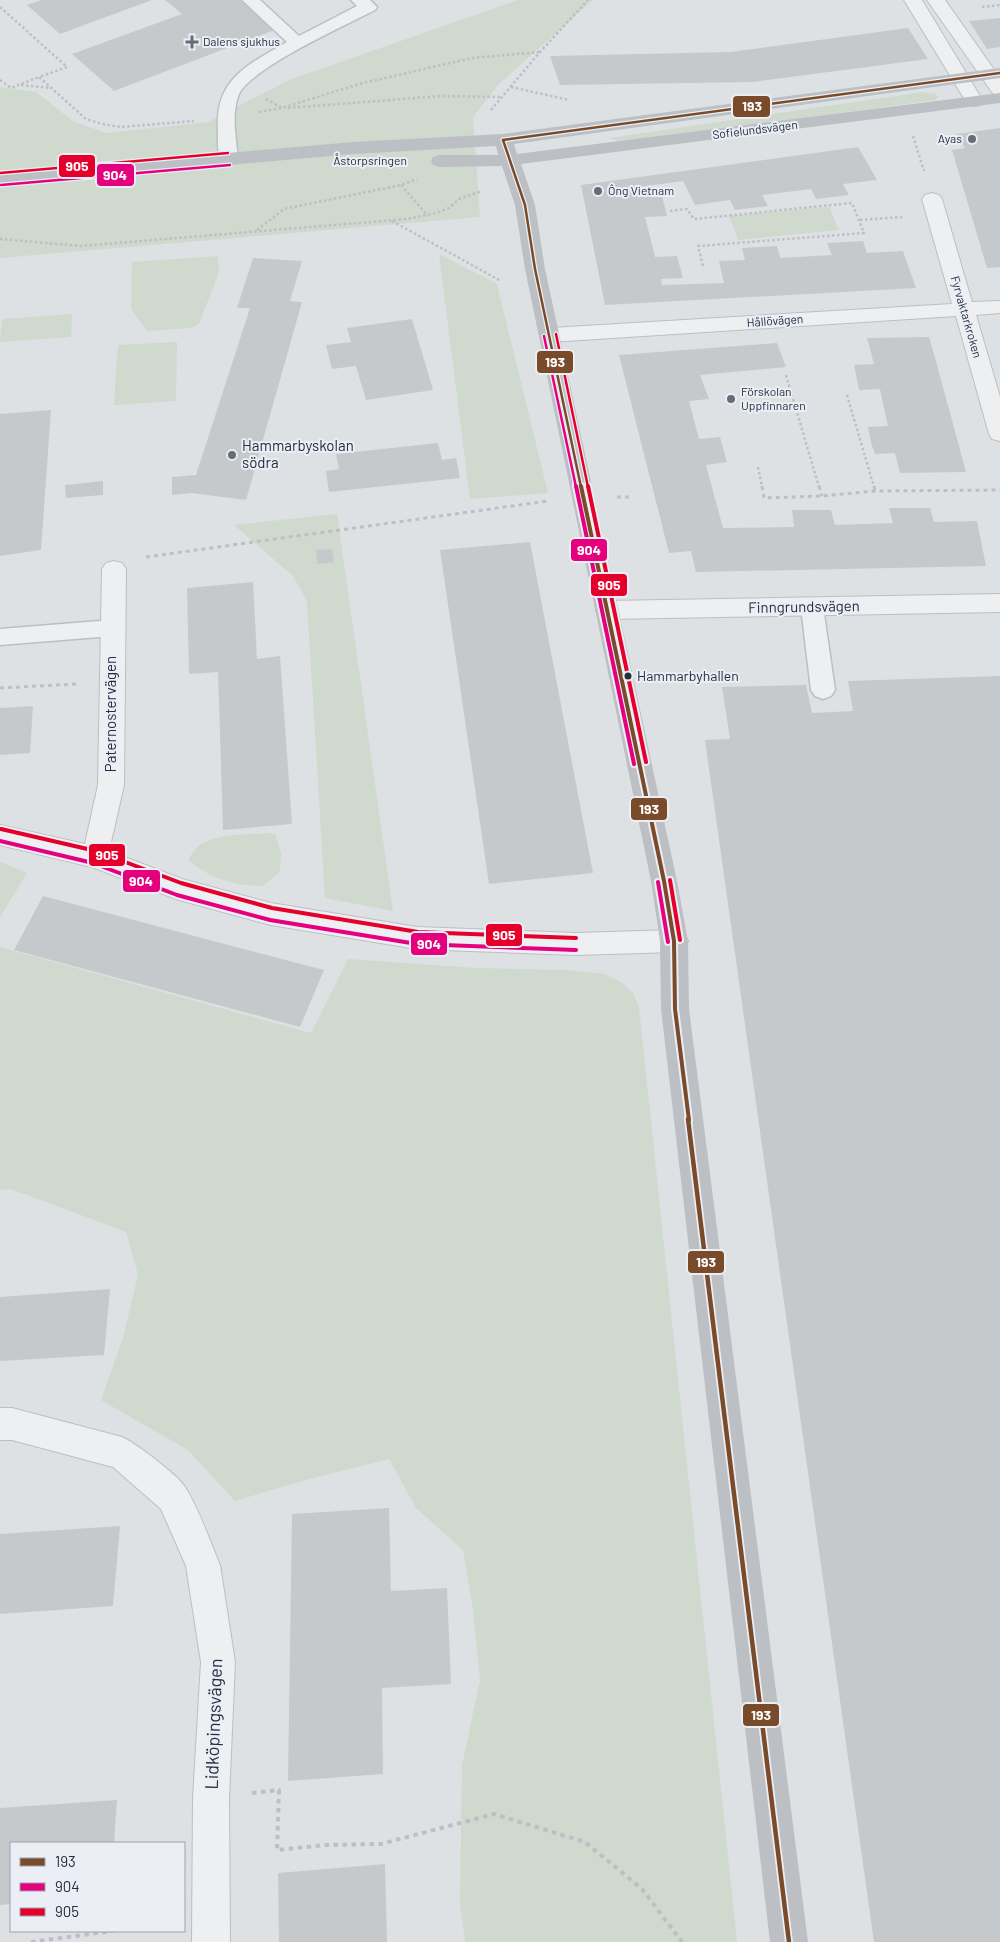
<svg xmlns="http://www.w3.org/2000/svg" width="1000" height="1942" font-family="Barlow,sans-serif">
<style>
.green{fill:#cfd9ce}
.building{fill:#c6c9cc}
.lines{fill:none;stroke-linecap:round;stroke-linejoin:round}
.lane-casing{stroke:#bcbfc2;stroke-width:3}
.street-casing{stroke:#bcbfc2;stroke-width:2}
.path-far2{stroke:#bdbfc4;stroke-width:2.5;stroke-dasharray:2.5 2.5;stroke-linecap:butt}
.path-far1{stroke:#bdbfc4;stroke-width:3;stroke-dasharray:4 4;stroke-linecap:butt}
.path{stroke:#bdbfc4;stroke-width:4;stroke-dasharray:4.5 4.5;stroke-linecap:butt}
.lane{fill:#edeff1;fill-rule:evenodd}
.street{fill:#edeff1;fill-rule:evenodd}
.secondary{fill:#bcbfc4;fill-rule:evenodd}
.bus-1-far2-casing{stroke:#ebeff5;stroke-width:5}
.bus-1-far1-casing{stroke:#ebeff5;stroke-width:8}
.bus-1-casing{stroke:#ebeff5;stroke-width:8}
.bus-2-far1-casing{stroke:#ebeff5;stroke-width:5}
.bus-2-casing{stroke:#ebeff5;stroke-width:8}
.bus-3-far1-casing{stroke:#ebeff5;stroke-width:5}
.bus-3-casing{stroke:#ebeff5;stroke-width:8}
.bus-1-far2{stroke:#7a4b2a;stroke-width:2.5}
.bus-1-far1{stroke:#7a4b2a;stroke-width:4}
.bus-1{stroke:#7a4b2a;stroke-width:4.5}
.bus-2-far1{stroke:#e5007d;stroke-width:2.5}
.bus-2{stroke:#e5007d;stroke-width:4}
.bus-3-far1{stroke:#e4002b;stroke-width:2.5}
.bus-3{stroke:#e4002b;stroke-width:4}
.poi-dot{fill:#656d78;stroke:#ebeff5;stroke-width:2}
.bus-dot{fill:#242e3e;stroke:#ebeff5;stroke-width:2}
.labels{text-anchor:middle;stroke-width:4;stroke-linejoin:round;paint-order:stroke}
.far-poi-label{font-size:12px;fill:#242e3e;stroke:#ebeff5;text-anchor:start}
.far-street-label{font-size:12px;fill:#242e3e;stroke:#ebeff5}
.bus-label{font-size:14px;fill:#242e3e;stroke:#ebeff5;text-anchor:start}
.poi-label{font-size:15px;fill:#242e3e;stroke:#ebeff5;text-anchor:start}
.street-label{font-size:15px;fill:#242e3e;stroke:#ebeff5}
.near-street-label{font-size:18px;fill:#242e3e;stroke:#ebeff5}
.line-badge{stroke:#ebeff5;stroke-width:2}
.badge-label{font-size:14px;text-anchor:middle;font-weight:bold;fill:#fff}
</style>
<rect width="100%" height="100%" fill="#dee1e4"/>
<g class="green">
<polygon points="518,0 593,0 498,85 473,117 480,217 0,258 0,87 36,92 74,122 107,133 208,122 289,80"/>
<polygon points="923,92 936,94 938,97 935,100 669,136 618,141 609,138"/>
<polygon points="829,207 839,230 738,240 729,216"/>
<polygon points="439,254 497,284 548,493 470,499"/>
<polygon points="218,256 219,272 199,324 191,328 147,331 131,309 132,262"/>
<polygon points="72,314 71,337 0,342 2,319"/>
<polygon points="177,342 176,401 114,405 118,345"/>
<polygon points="337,514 393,911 325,898 307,601 293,576 234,525"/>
<path d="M270,833L275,834L281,853L280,872L263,886C237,886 209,879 189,860C197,832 246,835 270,833Z"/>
<polygon points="0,862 27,873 0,917"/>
<polygon points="0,947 311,1033 348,959 474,968 566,970 604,974 621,982 633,993 639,1007 737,1942 465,1942 460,1902 462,1765 480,1680 473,1610 463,1550 416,1508 389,1459 302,1481 235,1501 188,1450 101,1400 123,1338 138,1275 126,1232 11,1189 0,1190"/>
</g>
<g class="building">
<polygon points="41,0 152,0 60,34 27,5"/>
<polygon points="165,0 241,0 277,29 114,91 72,54 182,14"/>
<polygon points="1000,18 1000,47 987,49 969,21"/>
<polygon points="908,28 928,59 753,82 560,85 550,56 731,52"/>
<polygon points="1000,128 1000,267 987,268 952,150 965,148 956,134"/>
<polygon points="858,147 877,180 843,184 849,195 816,199 811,189 762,195 768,206 735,210 730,200 695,205 683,181 639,187 641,197 662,196 667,216 645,217 655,257 677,256 683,278 661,279 662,285 724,283 719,261 745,260 742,248 777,246 780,258 832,255 827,243 863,241 867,253 903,251 916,288 605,305 581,185"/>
<polygon points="253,258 302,261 290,301 302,302 246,500 191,493 172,495 172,477 196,475 250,308 237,308"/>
<polygon points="412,319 433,390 366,400 356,366 332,369 326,345 351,342 347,328"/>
<polygon points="929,337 937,365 966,472 900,473 895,453 875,454 871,443 868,427 888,426 880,389 859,390 854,365 874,364 867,338"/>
<polygon points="777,343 786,367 700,375 709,399 689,401 699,439 720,437 727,462 706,465 723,528 794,527 792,510 831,510 835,525 893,523 889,508 930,508 934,522 977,521 986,566 696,572 691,551 669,553 619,355"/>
<polygon points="51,410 41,550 0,556 0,414"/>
<polygon points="438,443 442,460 456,458 460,478 329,492 326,471 339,469 336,454"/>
<polygon points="103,481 103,495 66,498 65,485"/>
<polygon points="530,542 593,873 489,884 440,550"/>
<polygon points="332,549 334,562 317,564 316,550"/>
<polygon points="253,582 257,659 280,656 292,824 223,830 218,672 189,674 187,588"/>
<polygon points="1000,676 1000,1942 874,1942 705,740 730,739 722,687 806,685 812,713 853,711 848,681"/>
<polygon points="33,706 30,753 0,755 0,708"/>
<polygon points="43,896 183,933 324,970 300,1027 14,950"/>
<polygon points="110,1289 104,1355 0,1361 0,1297"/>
<polygon points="389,1508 391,1591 447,1588 451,1684 382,1688 383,1774 288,1781 292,1514"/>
<polygon points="120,1526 113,1606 0,1614 0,1534"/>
<polygon points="117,1800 114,1843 11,1843 11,1904 0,1905 0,1808"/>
<polygon points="385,1864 387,1942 279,1942 278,1873"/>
</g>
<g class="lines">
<defs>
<g id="lane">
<path d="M242,0H260L299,36L357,6L351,0H370L377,7L375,10C346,25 251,68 239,94C231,114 236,138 238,159L235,163L229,164L223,163C217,155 218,142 218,133C214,79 246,66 287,42Z"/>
<polygon points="812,599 820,601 823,607 835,690 831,696 823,699 815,696 811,690 801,607 804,601"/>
<polygon points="112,620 120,622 123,628 120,634 112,636 0,645 0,629"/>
</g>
<g id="street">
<polygon points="904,0 922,0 983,101 980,105 974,106 968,105"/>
<polygon points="927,0 945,0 1000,78 1000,96 994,95"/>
<polygon points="932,193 939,195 942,199 972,302 1000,301 1000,313 976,315 1000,397 1000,441 992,439 989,434 956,316 550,342 543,340 540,335 543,330 550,328 952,304 922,199 925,195"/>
<polygon points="114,561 122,563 126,569 124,785 109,851 182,879 271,903 417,927 576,933 674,930 684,933 688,941 684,949 674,952 576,955 417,949 271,925 179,900 92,867 0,845 0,825 85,844 98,785 102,569 106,563"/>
<polygon points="1000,594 1000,612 608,619 600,616 596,610 600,604 608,601"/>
<path d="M0,1408H12L122,1437C134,1442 179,1476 185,1487C199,1509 210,1541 220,1565L235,1662L229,1798L230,1942H192L193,1798L201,1662L186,1566L161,1509L113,1467L12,1440H0Z"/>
</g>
</defs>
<use href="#lane" class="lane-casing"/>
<use href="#street" class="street-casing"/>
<g class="path-far2">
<polyline points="0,7 67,67 39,77 86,119 102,124 121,127 194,121"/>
<polyline points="982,7 1000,5"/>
<polyline points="0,80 11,88 39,77"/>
<polyline points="21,85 52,88"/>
<polyline points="511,87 569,100"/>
<polyline points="266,99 282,108"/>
<polyline points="288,108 440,96 502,97"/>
<polyline points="491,110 539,53 588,0"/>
<polyline points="259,112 282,108 359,84 472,58 540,52"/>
<polyline points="913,136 924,171"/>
<polyline points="401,185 428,216"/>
<polyline points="670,211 687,209 694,219 852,203 864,233 698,246 703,266"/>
<polyline points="860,220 902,217"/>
<polyline points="392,221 501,281"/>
<polyline points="257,230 284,209 401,185 417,179"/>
<polyline points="0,239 81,246 407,219 436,213 449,208 459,199 482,191"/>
<polyline points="786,375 819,487"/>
<polyline points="847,395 874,487"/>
<polyline points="758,467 762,487"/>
</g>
<g class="path-far1">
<polyline points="762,486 764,498 822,496 875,491 1000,490"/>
<polyline points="819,486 822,496"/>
<polyline points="874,486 875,491"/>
<polyline points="617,497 631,497"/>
<polyline points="146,557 548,501"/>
<polyline points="0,688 76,684"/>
</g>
<g class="path">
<polyline points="252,1793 279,1790 277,1850 325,1845 381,1844 494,1814 585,1842 642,1889 682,1942"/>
<polyline points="31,1942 113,1931"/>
</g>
<use href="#lane" class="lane"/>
<use href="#street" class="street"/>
<polygon class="secondary" points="1000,68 1000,78 514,144 517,154 1000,93 1000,103 521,164 535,205 545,269 677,881 688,941 689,1009 808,1942 770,1942 661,1009 660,941 651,881 525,269 515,205 502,166 440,167 433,165 431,161 433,157 440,155 498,155 496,146 353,154 0,185 0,173 353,142 503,134"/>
<defs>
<g id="bus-1-far2">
<polyline points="503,140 525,205 535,269 581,487"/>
<polyline points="503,140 1000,73"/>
</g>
<polyline id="bus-1-far1" points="581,486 664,881 674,941 675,1009 689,1120"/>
<polyline id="bus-1" points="688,1119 789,1942"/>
<g id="bus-2-far1">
<polyline points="1,185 230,165"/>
<polyline points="544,336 576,487"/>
</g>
<g id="bus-2">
<polyline points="576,486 634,764"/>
<polyline points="0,841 93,863 177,895 270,920 417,944 576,950"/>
<polyline points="658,882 668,942"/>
</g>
<g id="bus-3-far1">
<polyline points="0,173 228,153"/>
<polyline points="556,334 588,487"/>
</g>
<g id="bus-3">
<polyline points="588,486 646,762"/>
<polyline points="1,829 96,851 181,883 272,908 418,932 576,938"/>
<polyline points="670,880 680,940"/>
</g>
</defs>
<use href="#bus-1-far2" class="bus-1-far2-casing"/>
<use href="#bus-1-far1" class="bus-1-far1-casing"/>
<use href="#bus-1" class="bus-1-casing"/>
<use href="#bus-2-far1" class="bus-2-far1-casing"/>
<use href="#bus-2" class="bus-2-casing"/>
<use href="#bus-3-far1" class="bus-3-far1-casing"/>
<use href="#bus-3" class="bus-3-casing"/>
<use href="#bus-1-far2" class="bus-1-far2"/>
<use href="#bus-1-far1" class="bus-1-far1"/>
<use href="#bus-1" class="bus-1"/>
<use href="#bus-2-far1" class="bus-2-far1"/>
<use href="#bus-2" class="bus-2"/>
<use href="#bus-3-far1" class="bus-3-far1"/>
<use href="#bus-3" class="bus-3"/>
</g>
<g class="poi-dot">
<path d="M189.5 34.5h5v5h5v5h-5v5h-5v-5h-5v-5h5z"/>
<circle cx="972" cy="139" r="5"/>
<circle cx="598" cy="191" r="5"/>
<circle cx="731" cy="399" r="5"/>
<circle cx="232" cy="455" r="5"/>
</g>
<circle class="bus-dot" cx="628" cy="676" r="4.5"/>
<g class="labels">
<g class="far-poi-label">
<text x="203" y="46">Dalens sjukhus</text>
<text x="962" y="143" text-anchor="end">Ayas</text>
<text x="608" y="195">Ông Vietnam</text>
<text x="741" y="396">Förskolan<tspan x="741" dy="14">Uppfinnaren</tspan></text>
</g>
<g class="far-street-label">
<text transform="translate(755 130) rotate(-7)" y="4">Sofielundsvägen</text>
<text x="370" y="165">Åstorpsringen</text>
<text transform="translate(966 317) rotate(74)" y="4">Fyrvaktarkroken</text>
<text transform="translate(775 321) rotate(-4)" y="4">Hållövägen</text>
</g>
<g class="bus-label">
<text x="637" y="681">Hammarbyhallen</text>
</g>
<g class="poi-label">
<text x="242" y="451">Hammarbyskolan<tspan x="242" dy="17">södra</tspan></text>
</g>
<g class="street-label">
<text transform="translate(804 607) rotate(-1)" y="5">Finngrundsvägen</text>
<text transform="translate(111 714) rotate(-90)" y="5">Paternostervägen</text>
</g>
<g class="near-street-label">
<text transform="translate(214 1724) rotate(-88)" y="6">Lidköpingsvägen</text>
</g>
</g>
<g class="line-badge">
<rect x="732" y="95" width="39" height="23" rx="5" fill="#7a4b2a"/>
<rect x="58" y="154" width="38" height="24" rx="5" fill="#e4002b"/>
<rect x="96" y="163" width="39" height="24" rx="5" fill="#e5007d"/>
<rect x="536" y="350" width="38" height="24" rx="5" fill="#7a4b2a"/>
<rect x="570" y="538" width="38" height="24" rx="5" fill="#e5007d"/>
<rect x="590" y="573" width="38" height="24" rx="5" fill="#e4002b"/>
<rect x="630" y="797" width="38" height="24" rx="5" fill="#7a4b2a"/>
<rect x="88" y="843" width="38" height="24" rx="5" fill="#e4002b"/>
<rect x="122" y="869" width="39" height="24" rx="5" fill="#e5007d"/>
<rect x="485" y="923" width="38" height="24" rx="5" fill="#e4002b"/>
<rect x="410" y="932" width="38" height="24" rx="5" fill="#e5007d"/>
<rect x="687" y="1250" width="38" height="24" rx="5" fill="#7a4b2a"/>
<rect x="742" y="1703" width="38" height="24" rx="5" fill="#7a4b2a"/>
</g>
<g class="badge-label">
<text x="752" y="111">193</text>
<text x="77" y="171">905</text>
<text x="115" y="180">904</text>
<text x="555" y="367">193</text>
<text x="589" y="555">904</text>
<text x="609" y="590">905</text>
<text x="649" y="814">193</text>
<text x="107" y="860">905</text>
<text x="141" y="886">904</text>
<text x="504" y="940">905</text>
<text x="429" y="949">904</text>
<text x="706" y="1267">193</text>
<text x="761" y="1720">193</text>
</g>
<rect x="10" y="1842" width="175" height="90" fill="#ebeff5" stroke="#9ba2ac"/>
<rect x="20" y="1858" width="25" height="8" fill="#7a4b2a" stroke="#9ba2ac"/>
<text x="55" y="1867" font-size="15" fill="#242e3e">193</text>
<rect x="20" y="1883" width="25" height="8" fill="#e5007d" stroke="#9ba2ac"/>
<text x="55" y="1892" font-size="15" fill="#242e3e">904</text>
<rect x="20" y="1908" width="25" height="8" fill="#e4002b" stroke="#9ba2ac"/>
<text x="55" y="1917" font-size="15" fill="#242e3e">905</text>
</svg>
